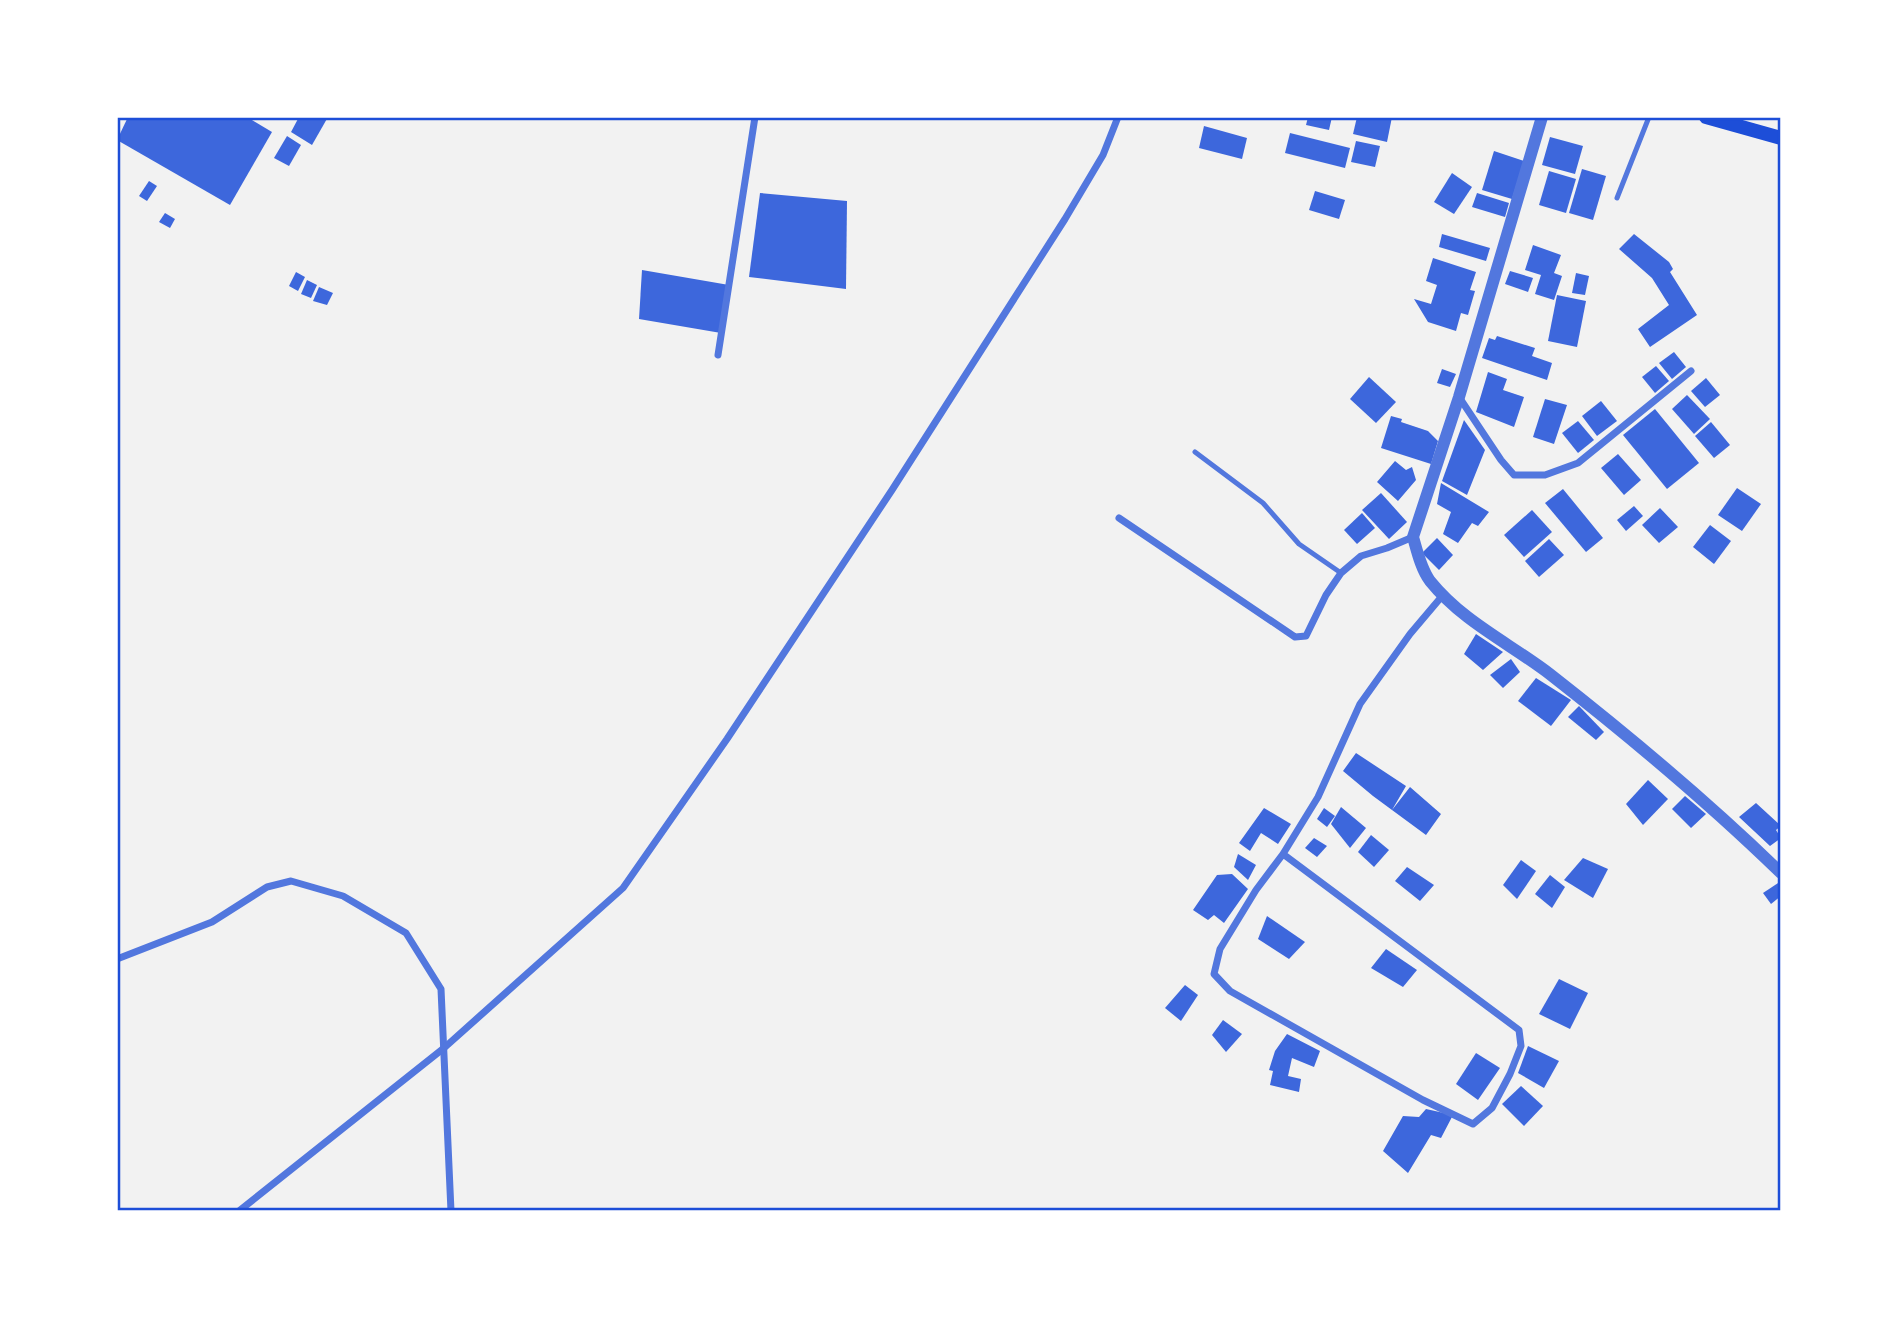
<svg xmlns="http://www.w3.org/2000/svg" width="1898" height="1328" font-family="'Fira Sans',sans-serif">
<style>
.building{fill:#3d67dc}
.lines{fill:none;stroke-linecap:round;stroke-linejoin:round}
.service{stroke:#5277de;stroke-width:5}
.minor{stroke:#5277de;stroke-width:7}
.tertiary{stroke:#5277de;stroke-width:12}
.secondary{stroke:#1d4ed8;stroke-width:14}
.neatline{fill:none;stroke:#1d4ed8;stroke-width:2.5}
</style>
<rect width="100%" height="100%" fill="#f2f2f2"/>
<g class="building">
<polygon points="128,117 247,117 272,132 230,205 117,140"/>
<polygon points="299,117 328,117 312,145 291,132"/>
<polygon points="1308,117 1332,117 1329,130 1306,125"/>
<polygon points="1357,117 1392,117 1387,142 1353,134"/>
<polygon points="1204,126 1247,138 1242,159 1199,148"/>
<polygon points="1290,133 1350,148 1345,168 1285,153"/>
<polygon points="287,136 301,145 289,166 274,158"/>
<polygon points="1550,137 1583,146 1575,174 1542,165"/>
<polygon points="1356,141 1380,146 1375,167 1351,162"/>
<polygon points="1494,151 1524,161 1512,199 1482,190"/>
<polygon points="1582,169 1606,176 1593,220 1569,213"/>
<polygon points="1549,171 1576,179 1566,213 1539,205"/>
<polygon points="1452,173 1472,187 1454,214 1434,202"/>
<polygon points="149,181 157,186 147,201 139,196"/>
<polygon points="1315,191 1345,200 1339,219 1309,210"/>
<polygon points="760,193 847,201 846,289 749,277"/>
<polygon points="1477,193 1509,203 1505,217 1472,207"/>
<polygon points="165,213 175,219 170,228 159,222"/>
<polygon points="1442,234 1490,248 1486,261 1439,247"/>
<polygon points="1634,234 1669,262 1673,269 1670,272 1697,315 1650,347 1638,329 1669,305 1652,278 1619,249"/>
<polygon points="1533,245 1561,255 1554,273 1562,276 1554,300 1535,294 1541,275 1525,270"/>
<polygon points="1433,258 1476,272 1470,290 1475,291 1468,315 1461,313 1456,331 1428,322 1414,299 1431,304 1437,285 1426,281"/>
<polygon points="642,270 729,285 721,333 639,319"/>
<polygon points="1510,271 1533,278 1528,292 1505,284"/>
<polygon points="296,272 305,277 298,291 289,286"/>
<polygon points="1576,273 1589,276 1585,295 1572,293"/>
<polygon points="307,280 317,285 311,298 301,294"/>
<polygon points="319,287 333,293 327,305 313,301"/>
<polygon points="1557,295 1586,301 1577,347 1548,341"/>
<polygon points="1497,336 1535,348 1532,356 1552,363 1547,380 1482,358 1489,338 1495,340"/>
<polygon points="1674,352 1686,367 1672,379 1659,363"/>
<polygon points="1656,366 1669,381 1655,393 1642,377"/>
<polygon points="1442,369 1456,374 1450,387 1437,383"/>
<polygon points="1488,372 1507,379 1503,390 1524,397 1514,427 1476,412"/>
<polygon points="1369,377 1396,402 1376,423 1350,399"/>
<polygon points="1706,378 1720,395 1705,407 1691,391"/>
<polygon points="1687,395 1710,419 1694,434 1672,409"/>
<polygon points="1545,399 1567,405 1554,444 1533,437"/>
<polygon points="1601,401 1617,421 1597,436 1582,416"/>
<polygon points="1655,409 1699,463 1667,489 1623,435"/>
<polygon points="1391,416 1402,419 1401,422 1428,431 1438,441 1431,464 1381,448"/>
<polygon points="1464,420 1485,450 1467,495 1442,481"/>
<polygon points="1578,421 1594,440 1578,453 1562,433"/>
<polygon points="1711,422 1730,445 1714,458 1695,436"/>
<polygon points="1618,454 1641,480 1624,495 1601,468"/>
<polygon points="1395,461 1406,470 1412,467 1416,480 1398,501 1377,482"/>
<polygon points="1441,483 1489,512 1478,526 1472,523 1458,543 1443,534 1451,512 1437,504"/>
<polygon points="1737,488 1761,504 1742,531 1718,515"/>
<polygon points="1563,489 1603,538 1586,552 1545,503"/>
<polygon points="1381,493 1407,522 1389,539 1362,510"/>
<polygon points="1634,506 1643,516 1626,531 1617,520"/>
<polygon points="1660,508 1678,527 1659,543 1642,525"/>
<polygon points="1532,510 1552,532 1524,557 1504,535"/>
<polygon points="1362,513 1375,528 1357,544 1344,530"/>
<polygon points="1710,525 1731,541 1714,564 1693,547"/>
<polygon points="1437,538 1453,555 1439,570 1422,553"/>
<polygon points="1549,539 1564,555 1539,577 1525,561"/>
<polygon points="1476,634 1503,652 1483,670 1464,654"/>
<polygon points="1511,659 1520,672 1503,688 1490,675"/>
<polygon points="1536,678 1571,700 1551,726 1518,701"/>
<polygon points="1579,706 1604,732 1596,740 1568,717"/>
<polygon points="1356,753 1406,786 1392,810 1410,787 1441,814 1426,835 1392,810 1373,796 1343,771"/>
<polygon points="1648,780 1668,799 1643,825 1626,804"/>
<polygon points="1685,796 1706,814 1691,828 1672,809"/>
<polygon points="1756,803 1781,826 1776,830 1781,838 1770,846 1739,817"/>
<polygon points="1341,807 1366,828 1350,848 1331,824"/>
<polygon points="1264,808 1291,824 1278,844 1261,833 1250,851 1239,843"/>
<polygon points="1324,808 1335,816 1327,827 1317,819"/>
<polygon points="1371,835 1389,850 1374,867 1358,852"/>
<polygon points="1314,838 1327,846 1317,857 1305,848"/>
<polygon points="1238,854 1256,865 1248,880 1234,867"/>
<polygon points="1583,858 1608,869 1593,898 1564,880"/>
<polygon points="1521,860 1536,871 1517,899 1503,885"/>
<polygon points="1407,867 1434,885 1420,901 1395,881"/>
<polygon points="1232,874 1248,889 1224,923 1214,915 1208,920 1193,910 1217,875"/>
<polygon points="1550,875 1565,887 1552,908 1535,894"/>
<polygon points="1781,881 1781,896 1771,904 1763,893"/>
<polygon points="1267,916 1305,942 1289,959 1258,939"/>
<polygon points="1386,949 1417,970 1403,987 1371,968"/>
<polygon points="1559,979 1588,993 1570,1029 1539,1014"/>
<polygon points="1185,985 1198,995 1181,1021 1165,1008"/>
<polygon points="1223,1020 1242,1034 1226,1052 1212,1035"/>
<polygon points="1287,1034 1320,1051 1314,1067 1292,1058 1288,1076 1301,1079 1299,1092 1270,1085 1273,1071 1269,1070 1275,1051"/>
<polygon points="1528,1046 1559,1061 1544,1088 1518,1073"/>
<polygon points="1476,1053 1500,1068 1478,1100 1456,1084"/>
<polygon points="1521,1086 1543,1106 1524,1126 1502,1104"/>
<polygon points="1426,1109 1453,1115 1441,1138 1431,1135 1408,1173 1383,1151 1403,1116 1419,1117"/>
</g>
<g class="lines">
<g class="service">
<polyline points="1617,198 1649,117"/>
<polyline points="1195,452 1263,503 1299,544 1341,573"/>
</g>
<g class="minor">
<polyline points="718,355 755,117"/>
<polyline points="1459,397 1501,460 1514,475 1545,475 1578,463 1691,371"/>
<polyline points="1119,518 1295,637 1306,636 1326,595 1341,573 1361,556 1387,548 1413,537"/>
<polyline points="1283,854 1519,1030 1521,1046 1510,1074 1492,1108 1473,1124 1423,1100 1230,991 1214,974 1220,949 1256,890 1283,854 1318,797 1360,704 1410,634 1443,595"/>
<polyline points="117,959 212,922 267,887 291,881 343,896 406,933 441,989 451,1211"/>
<polyline points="239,1211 444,1048 623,888 727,739 892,490 1065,219 1103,155 1118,117"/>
</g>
<path class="tertiary" d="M1542,117L1459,397L1413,537C1417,551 1421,569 1430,581C1463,622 1511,644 1551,675C1629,736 1710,804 1781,873"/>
<polyline class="secondary" points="1706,117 1781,138"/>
</g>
<rect width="1898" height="1328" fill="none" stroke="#ffffff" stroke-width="238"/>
<rect x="119" y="119" width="1660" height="1090" class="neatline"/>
</svg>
